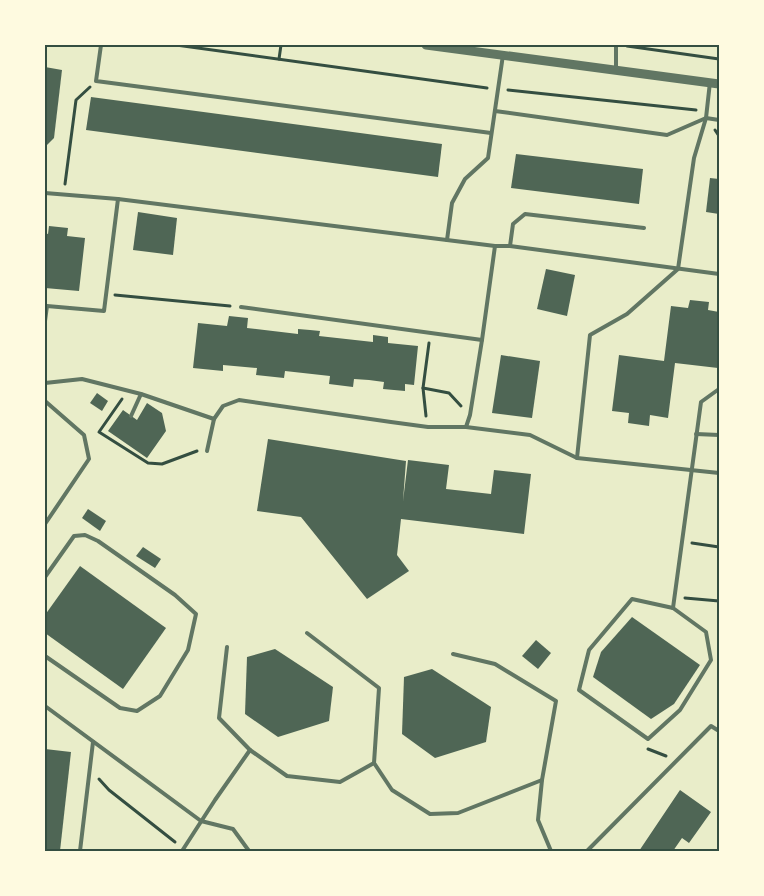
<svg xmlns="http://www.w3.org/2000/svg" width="764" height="896" font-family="Mulish,sans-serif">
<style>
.building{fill:#4f6655}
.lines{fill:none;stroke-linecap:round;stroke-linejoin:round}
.path{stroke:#344e41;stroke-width:3}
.service{stroke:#617663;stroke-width:4}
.tertiary{stroke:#617663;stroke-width:9}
.neatline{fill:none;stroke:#344e41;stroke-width:2}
</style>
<rect width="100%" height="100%" fill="#e9edc9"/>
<g class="building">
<polygon points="45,67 62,70 54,138 45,147"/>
<polygon points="91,97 442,144 438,177 86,130"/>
<polygon points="516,154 643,169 639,204 511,188"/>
<polygon points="710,178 719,179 719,214 706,212"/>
<polygon points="138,212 177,218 173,255 133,250"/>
<polygon points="49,226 68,228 67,236 85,238 79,291 45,288 45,233 48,234"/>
<polygon points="546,269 575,275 567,316 537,309"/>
<polygon points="690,300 709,302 708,310 719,312 718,368 675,363 668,418 650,415 649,426 628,423 629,413 612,411 619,355 664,361 671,306 688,308"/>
<polygon points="229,316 248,318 247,328 298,334 298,329 310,330 320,331 319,336 373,342 373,335 388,337 388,343 418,346 414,385 405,384 405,391 383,389 384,382 369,380 354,379 353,387 329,384 330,376 285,371 284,378 256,375 257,368 223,365 223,371 193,368 198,323 227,326"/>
<polygon points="501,355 540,361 532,418 492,413"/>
<polygon points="97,393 108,401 102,411 90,403"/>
<polygon points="147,403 162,413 166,431 147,458 108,431 123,410 137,420"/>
<polygon points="268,439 406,461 403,501 408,460 449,465 446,489 491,494 494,470 531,474 524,534 401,519 397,555 409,571 367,599 301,517 257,511"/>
<polygon points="88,509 106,521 100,531 82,518"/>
<polygon points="143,547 161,559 155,568 136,556"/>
<polygon points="80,566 166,628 123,689 45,633 45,615"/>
<polygon points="632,617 700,665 674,704 651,719 593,677 601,652"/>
<polygon points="536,640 551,653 538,669 522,656"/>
<polygon points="275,649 333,687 329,721 278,737 245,714 247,657"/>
<polygon points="432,669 491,707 486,742 435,758 402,734 404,677"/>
<polygon points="45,749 71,752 60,851 45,851"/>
<polygon points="680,790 711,812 689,843 682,838 673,851 639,851"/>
</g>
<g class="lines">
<g class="path">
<polyline points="176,45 487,88"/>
<polyline points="627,46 719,59"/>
<polyline points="279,59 281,45"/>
<polyline points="508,90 696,110"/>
<polyline points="715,130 719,136"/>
<polyline points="65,184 76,100 90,87"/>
<polyline points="115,295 230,306"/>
<polyline points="423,388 449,393 461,406"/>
<polyline points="122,399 99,432 148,463 162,464 197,451"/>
<polyline points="426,416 423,388 429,343"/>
<polyline points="692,543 719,547"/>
<polyline points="685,598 719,601"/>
<polyline points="648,749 666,756"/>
<polyline points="99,779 109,790 175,842"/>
</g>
<g class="service">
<polyline points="101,45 96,81 491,133"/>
<polyline points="616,70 616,45"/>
<polyline points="495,111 667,135 706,118 719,120"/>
<polyline points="45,193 118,199 495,246 510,246 719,274"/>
<polyline points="447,240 452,203 465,179 488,158 503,55"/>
<polyline points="510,246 513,224 525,214 644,228"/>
<polyline points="241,307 482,340"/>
<polyline points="45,321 47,306 104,311 118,199"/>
<polyline points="45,383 82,379 141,394 214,419 223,406 239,400 391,422 428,427 466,427 530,435 577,458 719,473"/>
<polyline points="45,401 84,435 89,459 45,524"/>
<polyline points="131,416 141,394"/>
<polyline points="466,427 470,415 482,340 495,246"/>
<polyline points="696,434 719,435"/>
<polyline points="207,451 214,419"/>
<polyline points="577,458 590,335 627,314 678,269 694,158 706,118 710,82"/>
<polyline points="45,577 74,536 85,535 98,541 175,595 196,614 188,650 160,696 137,711 120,708 45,656"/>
<polygon points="632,599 673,608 706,632 711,660 680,710 648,739 579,690 589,650"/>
<polyline points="673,608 701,402 719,389"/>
<polyline points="307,633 379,688 374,763"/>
<polyline points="227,647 219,718 250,750 287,776 340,782 374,763 392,790 430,814 458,813 542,780 556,701 495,664 453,654"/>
<polyline points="45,706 201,821 233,829 249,851"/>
<polyline points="542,780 538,820 551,851"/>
<polyline points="80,851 93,742"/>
<polyline points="182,851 215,800 250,750"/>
<polyline points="587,851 711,726 719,731"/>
</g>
<polyline class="tertiary" points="426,45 719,84"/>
</g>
<rect width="764" height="896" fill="none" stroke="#fefae0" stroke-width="92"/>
<rect x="46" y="46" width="672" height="804" class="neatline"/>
</svg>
